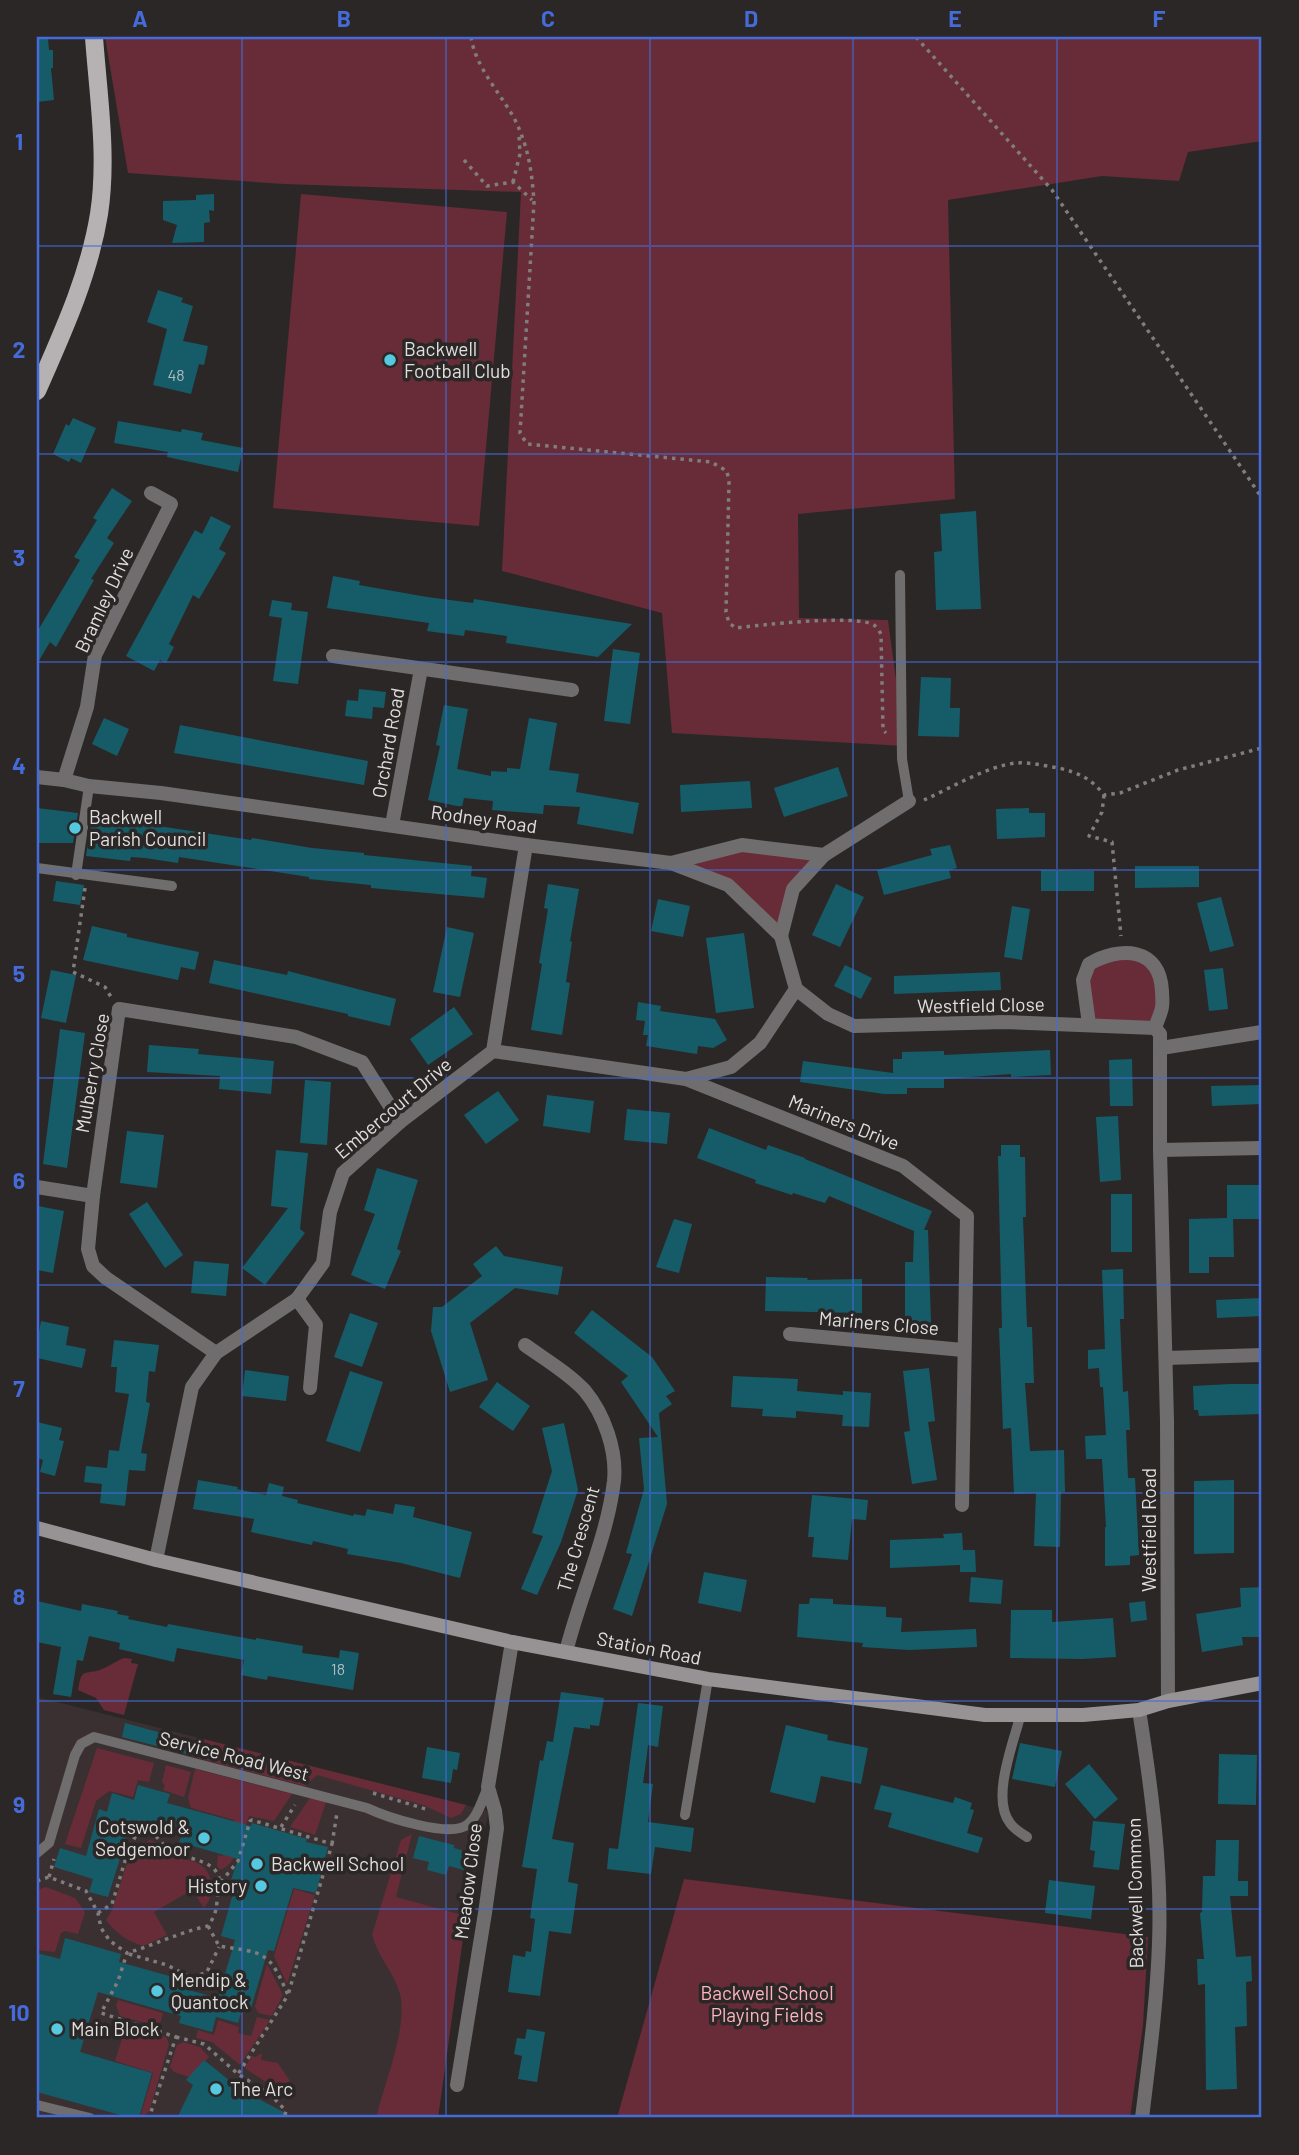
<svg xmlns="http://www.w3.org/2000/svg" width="1299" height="2155" font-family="Barlow,sans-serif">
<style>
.built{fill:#3a3031}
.green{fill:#672c38}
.building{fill:#165c68}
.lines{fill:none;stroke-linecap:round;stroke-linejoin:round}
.path{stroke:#807d7d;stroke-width:3.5;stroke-dasharray:3.5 5;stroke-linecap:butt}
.lane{stroke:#6f6d6d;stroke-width:10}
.street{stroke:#6f6d6d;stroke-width:14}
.secondary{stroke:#979394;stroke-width:14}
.primary{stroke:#b6b1b2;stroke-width:18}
.grid{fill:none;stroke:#446bd9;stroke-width:2;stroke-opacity:0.55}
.poi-dot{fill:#56c9e0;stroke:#2b2727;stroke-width:2.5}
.labels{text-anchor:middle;stroke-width:7;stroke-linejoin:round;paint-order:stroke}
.number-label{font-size:16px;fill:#aebec0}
.poi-label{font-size:19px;fill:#e1dede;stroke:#2b2727;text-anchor:start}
.street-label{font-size:19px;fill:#e1dede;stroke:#2b2727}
.park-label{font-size:19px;fill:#ffb5c0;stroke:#2b2727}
.neatline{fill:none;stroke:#446bd9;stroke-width:2.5}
.grid-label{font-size:23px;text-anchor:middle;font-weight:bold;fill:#446bd9}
</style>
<rect width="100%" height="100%" fill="#2b2727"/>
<polygon class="built" points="37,1697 489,1811 466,1916 438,2118 37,2118"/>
<g class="green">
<polygon points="105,37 1262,37 1262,141 1188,152 1179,181 1102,176 948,200 955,499 798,514 799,618 888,620 905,746 672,733 662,613 502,571 521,192 284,184 128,173"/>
<polygon points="301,194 507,212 479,526 273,508"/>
<polygon points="742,845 823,855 793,889 781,936 729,885 671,863"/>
<polygon points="1122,952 1158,972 1155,1028 1089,1024 1089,964"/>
<path d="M124,1658L132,1659L131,1663L138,1664L124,1715L104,1710L96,1698L78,1690C82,1666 84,1676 102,1669C110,1666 116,1661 124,1658Z"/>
<polygon points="199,1738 466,1805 461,1814 451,1818 423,1805 317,1775 305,1786 194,1757"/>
<polygon points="97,1748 154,1763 149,1782 138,1780 133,1797 109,1791 96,1801 81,1848 65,1844"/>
<polygon points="166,1765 191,1772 184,1797 163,1790 165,1786 162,1782"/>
<path d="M195,1769L292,1794L274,1821L249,1816C243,1834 240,1861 221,1870L217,1866L218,1855L223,1856L234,1820L191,1808L188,1798Z"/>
<polygon points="310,1798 326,1802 315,1835 290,1827"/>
<path d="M412,1834L396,1897L466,1916L438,2118H376C384,2085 408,2027 400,1994C395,1974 378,1957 372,1935L401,1840Z"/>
<path d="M149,1840C160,1842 163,1851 172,1855C181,1859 191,1859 199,1864C215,1873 215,1896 204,1908L192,1890L154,1912L167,1935L143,1946C127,1941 117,1934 106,1920L112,1910L126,1866Z"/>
<polygon points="684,1879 1148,1937 1143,2025 1130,2118 617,2118"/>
<polygon points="46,1887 75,1898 85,1912 78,1934 65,1931 61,1933 55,1952 37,1950 37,1890"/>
<polygon points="294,1889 315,1895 287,1984 274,1956"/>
<polygon points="267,1964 283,1995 272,2016 258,2013 255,2006"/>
<polygon points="118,2000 163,2013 159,2027 120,2016 116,2005"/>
<polygon points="257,2017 270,2020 240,2065 212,2042 196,2038 198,2030 214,2035 218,2020 239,2027 238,2033 251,2036"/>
<polygon points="126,2026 166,2037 169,2044 149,2112 140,2118 153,2073 115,2061"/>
<polygon points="183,2042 200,2047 209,2057 189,2077 174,2072 170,2067 177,2045"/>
<polygon points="262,2053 261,2060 278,2063 290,2081 276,2088 247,2070 245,2067 252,2056 255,2057"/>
</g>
<g class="building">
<polygon points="37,39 48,39 49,50 53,50 53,68 51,68 54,100 37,102"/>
<polygon points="214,194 214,211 209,210 210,222 204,223 204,242 172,243 177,225 163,220 163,201 196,200 196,195"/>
<polygon points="158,290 183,298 181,302 193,306 183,341 208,346 204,365 199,364 191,394 153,385 167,329 147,322"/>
<polygon points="73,418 96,428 81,463 71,458 69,462 53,454 66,424 69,426"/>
<polygon points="118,421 181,432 182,429 203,433 201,440 243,448 238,472 167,457 168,452 114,443"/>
<polygon points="112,488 132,501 107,538 114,543 91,579 94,580 56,647 50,642 37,664 37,632 80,560 74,557 97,520 93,518"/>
<polygon points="976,511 981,609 936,610 934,552 942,551 940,514"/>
<polygon points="211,516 231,526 219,549 226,553 199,599 193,595 169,644 174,647 166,663 160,660 154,671 126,656 195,530 202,534"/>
<polygon points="333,576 360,581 359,585 427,597 473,603 474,599 632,624 598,657 506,643 507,636 465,630 464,636 427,631 429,623 327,608"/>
<polygon points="272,600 292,603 291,610 308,612 298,684 273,681 282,618 269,616"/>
<polygon points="613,649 640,653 630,724 604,721"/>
<polygon points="921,677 951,678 950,708 960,708 959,737 918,736"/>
<polygon points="359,689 386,692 384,708 373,707 372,719 345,716 347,700 358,701"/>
<polygon points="444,705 468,709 457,769 491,776 491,771 507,772 507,768 520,769 529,718 557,723 549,770 579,774 576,792 639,803 633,834 577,824 580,807 544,805 543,814 492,810 493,801 464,798 462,807 428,800 440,746 436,745"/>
<polygon points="104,718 129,729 117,756 92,744"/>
<polygon points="180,725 368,761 364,785 174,753"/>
<polygon points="838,767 848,796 784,817 774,788"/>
<polygon points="750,781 752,808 681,812 680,785"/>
<polygon points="37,808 78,813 73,843 37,843"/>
<polygon points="1029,808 1029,813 1045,813 1045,837 997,839 996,809"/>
<polygon points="92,816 251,840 252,838 312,848 364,853 364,855 472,866 471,876 487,878 484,898 371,888 371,885 309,879 309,877 179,857 178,863 145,858 131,857 130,861 86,856"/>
<polygon points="950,845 957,868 949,870 951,878 884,895 877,870 932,855 930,849"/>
<polygon points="1135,866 1199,866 1199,887 1135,888"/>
<polygon points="1041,870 1094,871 1094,891 1041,891"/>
<polygon points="56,881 84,885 80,905 53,901"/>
<polygon points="548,884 579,889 570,941 572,942 566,982 570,983 562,1035 531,1030 542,964 539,963 548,909 544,908"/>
<polygon points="836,884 864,897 840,947 812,935"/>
<polygon points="1221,897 1234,946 1210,952 1197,903"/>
<polygon points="658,899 690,906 683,937 651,931"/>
<polygon points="1012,906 1030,909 1022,960 1004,957"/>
<polygon points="92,926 127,934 127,937 199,952 195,970 181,967 178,980 83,960"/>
<polygon points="447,927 474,933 460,997 433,992"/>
<polygon points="744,933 754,1008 716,1013 706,938"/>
<polygon points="214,960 287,975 288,971 396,999 390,1026 348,1016 348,1014 209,983"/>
<polygon points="845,965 872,978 861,999 834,986"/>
<polygon points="1223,968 1228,1009 1209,1011 1204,970"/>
<polygon points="51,970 76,975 66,1023 41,1018"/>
<polygon points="1000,972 1001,990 894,994 894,976"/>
<polygon points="638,1002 661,1006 660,1011 715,1019 727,1040 713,1048 698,1046 697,1054 646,1046 648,1035 643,1035 645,1021 636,1020"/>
<polygon points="454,1007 473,1034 428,1065 410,1039"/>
<polygon points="60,1029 85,1033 67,1168 43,1164"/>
<polygon points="149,1045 199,1049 198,1054 274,1061 271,1094 219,1089 220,1076 147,1072"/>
<polygon points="1050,1050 1051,1075 1011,1077 1011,1074 944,1079 944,1088 907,1088 907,1094 884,1094 800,1082 803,1061 893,1073 893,1059 902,1059 902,1052 944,1051 944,1055"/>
<polygon points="1132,1059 1133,1106 1110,1106 1109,1060"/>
<polygon points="305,1080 331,1082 327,1145 300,1143"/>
<polygon points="1262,1085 1262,1104 1212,1106 1211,1086"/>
<polygon points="498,1091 519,1120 486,1144 464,1115"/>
<polygon points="547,1095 594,1101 590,1133 543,1126"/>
<polygon points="627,1109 670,1113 667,1144 624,1140"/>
<polygon points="1118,1116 1121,1180 1100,1182 1096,1117"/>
<polygon points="709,1128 766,1150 768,1145 805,1158 805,1159 932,1211 924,1230 928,1230 931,1323 905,1323 905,1262 913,1262 914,1231 829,1196 825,1203 793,1193 792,1195 755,1183 756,1180 697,1158"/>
<polygon points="127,1131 164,1135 157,1188 120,1183"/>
<polygon points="1001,1145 1020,1145 1020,1157 1025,1157 1026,1217 1023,1217 1027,1327 1032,1327 1034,1383 1025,1383 1030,1451 1064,1450 1065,1492 1061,1492 1060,1547 1034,1546 1036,1493 1014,1494 1011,1428 1003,1429 999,1328 1002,1328 998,1156 1001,1156"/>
<polygon points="276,1150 308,1153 300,1229 305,1233 265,1285 242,1268 288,1208 271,1206"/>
<polygon points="377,1168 418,1180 397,1249 401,1251 385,1289 351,1275 375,1214 364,1210"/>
<polygon points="1227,1185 1262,1185 1262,1219 1233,1219 1234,1257 1209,1257 1209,1273 1189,1273 1189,1219 1227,1218"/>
<rect x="1111" y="1194" width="21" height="58"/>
<polygon points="147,1202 183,1255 165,1268 129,1214"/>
<polygon points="38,1206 64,1211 53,1273 37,1270"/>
<polygon points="674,1219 692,1224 679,1273 656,1267"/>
<polygon points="496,1246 504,1256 563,1267 558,1295 515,1288 470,1323 488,1380 450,1392 431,1331 433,1307 442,1307 482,1276 473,1264"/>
<polygon points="194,1261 229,1264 226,1296 191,1293"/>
<polygon points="1123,1269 1124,1319 1120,1319 1123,1392 1128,1391 1130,1430 1126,1430 1128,1478 1135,1478 1139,1555 1130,1556 1130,1565 1105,1566 1105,1527 1106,1527 1102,1459 1086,1459 1085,1436 1106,1435 1103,1387 1100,1387 1099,1368 1088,1369 1088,1350 1105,1349 1102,1270"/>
<polygon points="766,1277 808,1278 807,1280 862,1279 862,1313 765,1311"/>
<polygon points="1262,1298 1262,1316 1217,1318 1216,1300"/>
<polygon points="592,1310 652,1357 675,1391 666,1396 672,1404 659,1413 667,1504 632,1616 613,1609 632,1554 626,1553 644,1489 639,1438 658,1437 621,1382 628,1376 574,1333"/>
<polygon points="350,1313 378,1323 362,1367 334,1357"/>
<polygon points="41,1321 69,1327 66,1345 86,1349 82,1368 37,1358 37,1344"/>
<polygon points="114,1340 159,1345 155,1372 149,1371 146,1402 150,1403 141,1453 147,1454 145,1471 129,1470 125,1506 100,1503 102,1484 84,1482 86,1466 107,1468 109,1450 119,1451 129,1394 115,1392 117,1367 111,1367"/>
<polygon points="929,1368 935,1421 928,1422 937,1480 912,1484 904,1432 910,1431 903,1371"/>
<polygon points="245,1370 289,1376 286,1401 242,1396"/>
<polygon points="350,1371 383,1382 360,1452 326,1441"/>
<polygon points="733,1376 798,1379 797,1391 843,1395 843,1391 871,1393 869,1427 842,1426 843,1415 796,1411 796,1418 762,1416 763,1409 731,1407"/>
<polygon points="497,1382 530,1406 513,1431 479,1407"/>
<polygon points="1231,1384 1262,1384 1262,1414 1199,1416 1198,1410 1194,1410 1193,1386"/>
<polygon points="37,1422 62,1428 59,1440 64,1441 55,1476 40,1472 43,1460 37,1458"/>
<polygon points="564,1423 578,1490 561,1542 537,1595 521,1589 543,1536 532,1533 552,1471 542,1428"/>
<polygon points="198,1480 238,1487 237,1489 266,1495 269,1483 284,1487 282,1496 298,1500 297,1503 353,1516 354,1514 365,1516 367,1509 393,1514 395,1504 415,1507 413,1517 472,1532 460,1578 401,1563 347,1554 348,1549 313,1541 312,1545 251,1532 254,1519 193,1509"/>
<polygon points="1234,1480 1234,1553 1194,1554 1194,1481"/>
<polygon points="812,1495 868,1500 866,1520 852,1519 848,1560 812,1557 814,1537 808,1537"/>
<polygon points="962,1533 963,1550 975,1550 976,1572 960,1572 960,1565 890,1568 890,1540 944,1538 943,1534"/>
<polygon points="704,1572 747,1580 741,1612 698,1603"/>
<polygon points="971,1577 1003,1580 1001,1604 969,1602"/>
<polygon points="1262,1587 1262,1637 1242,1637 1243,1645 1202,1652 1196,1614 1241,1607 1240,1588"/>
<polygon points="810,1598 833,1599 833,1604 886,1607 886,1617 902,1618 901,1632 976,1629 977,1647 909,1650 862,1647 863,1643 797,1637 799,1604 809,1604"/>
<polygon points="37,1601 81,1611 82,1604 118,1611 117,1614 129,1616 128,1619 167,1627 168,1624 256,1640 256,1638 303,1646 302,1653 339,1658 340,1650 359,1653 353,1690 268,1676 267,1680 241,1675 244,1660 177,1648 174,1662 119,1649 120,1643 89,1636 83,1661 77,1660 71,1697 53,1694 61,1647 37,1642"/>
<polygon points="1145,1601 1147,1620 1131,1622 1129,1603"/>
<polygon points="1011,1610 1052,1610 1052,1622 1113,1618 1116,1657 1082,1659 1010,1658"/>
<polygon points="561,1692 604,1698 599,1726 590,1725 590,1729 574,1727 552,1839 574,1843 568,1882 578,1884 571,1934 549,1931 540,1996 508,1992 513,1955 525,1957 526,1951 531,1952 535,1919 530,1918 537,1869 522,1867 540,1760 543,1761 547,1741 553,1742"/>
<polygon points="638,1703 663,1706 658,1747 648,1745 647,1754 643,1783 653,1784 648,1822 694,1828 691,1852 655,1847 651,1874 607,1869 609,1848 618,1849"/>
<polygon points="125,1723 217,1748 214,1761 122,1737"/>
<polygon points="786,1725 828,1735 827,1740 868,1748 861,1784 821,1776 815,1803 770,1792"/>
<polygon points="1020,1743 1062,1751 1055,1787 1012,1779"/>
<polygon points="427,1747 460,1753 457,1770 453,1769 451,1783 422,1778"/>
<polygon points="1219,1754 1257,1755 1256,1805 1218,1804"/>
<polygon points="1089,1764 1118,1799 1095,1819 1065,1784"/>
<polygon points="138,1785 170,1794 167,1803 251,1826 252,1823 307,1839 306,1842 328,1847 316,1893 293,1888 274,1951 268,1950 251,2008 243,2006 238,2023 216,2017 212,2032 179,2023 181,2016 98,1992 80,2052 152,2073 139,2118 131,2118 37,2092 37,1953 60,1959 65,1938 121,1954 119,1962 173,1977 170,1985 218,1998 235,1940 221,1936 234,1890 228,1889 238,1859 179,1842 182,1835 132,1820 108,1897 89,1892 93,1879 54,1867 60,1848 86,1856 99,1809 107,1812 112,1793 134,1800"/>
<polygon points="881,1785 953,1803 955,1797 972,1803 970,1809 974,1810 967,1833 983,1838 978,1853 888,1827 892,1813 874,1809"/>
<polygon points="1093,1821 1125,1824 1119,1870 1093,1867 1095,1851 1090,1850"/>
<polygon points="419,1836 454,1845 454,1848 471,1853 467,1871 449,1866 446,1875 427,1870 429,1862 413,1858"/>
<polygon points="1216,1840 1239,1840 1238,1881 1248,1881 1248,1896 1230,1896 1236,1957 1251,1956 1252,1981 1246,1982 1247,2026 1235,2027 1237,2089 1206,2090 1205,1984 1198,1985 1197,1959 1204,1959 1200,1913 1202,1912 1203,1876 1215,1876"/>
<polygon points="1049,1880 1095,1886 1091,1919 1045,1913"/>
<polygon points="527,2029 545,2032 537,2082 518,2079 522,2056 514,2054 517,2038 525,2039"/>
<polygon points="204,2060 240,2089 295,2118 177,2118 193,2085 186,2080"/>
</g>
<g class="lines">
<g class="path">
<path d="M471,37C475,66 500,93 514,118C528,145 532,171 534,202L520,433L527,444L711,462L727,471L729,482L726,612L729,623L736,628C760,625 856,614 874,625C877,627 879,631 881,634L883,730L886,733"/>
<polyline points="916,37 1052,190 1262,498"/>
<polyline points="464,160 487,186 513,182 532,200"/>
<polyline points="513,182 520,154 519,135"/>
<polyline points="1104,795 1102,812 1089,836 1112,842 1121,936"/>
<path d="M924,800C951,788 987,766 1016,763C1030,762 1045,766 1059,768C1079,773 1092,779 1104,795L1120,793L1178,770L1262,748"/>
<polyline points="85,888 73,972 105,987 111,997"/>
<polyline points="373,1793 429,1810"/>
<polyline points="281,1827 295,1805"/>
<polyline points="332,1844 337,1813"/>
<polyline points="49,1877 54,1859"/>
<polyline points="37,1881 49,1877 86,1891 98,1913 101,1928 110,1941 127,1953 118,1981 101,2013 176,2037 149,2118"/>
<polyline points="221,1882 238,1861 250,1821 252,1820 332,1844 288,1995"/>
<path d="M98,1913L112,1904L128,1851L136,1835C160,1831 154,1838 169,1849C186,1862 225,1857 219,1890C215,1907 219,1910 208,1926C180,1932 155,1945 127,1953"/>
<path d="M208,1926L219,1946C265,1953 269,1951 288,1995L238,2074"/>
<polyline points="129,1954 167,1965 192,1978 207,1972 219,1947"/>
<polyline points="176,2037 204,2044 238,2074 271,2095 286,2111 284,2118"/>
</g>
<g class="lane">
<polyline points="900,575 902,759 909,801"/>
<polyline points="37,868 172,886"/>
<polyline points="76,875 89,786"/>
<path d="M1020,1717C1013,1744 991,1799 1010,1823C1014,1829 1021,1833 1027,1837"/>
<polyline points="685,1815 708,1679"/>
<path d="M37,1853L49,1843L75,1755L81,1744L94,1737L367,1808C386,1817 449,1838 467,1825C478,1817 482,1800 488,1787"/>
<polyline points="37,2105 90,2118"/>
</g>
<g class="street">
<polyline points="333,656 572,690"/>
<polyline points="37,777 64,780 89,786 161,793 526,845 671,863 742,845 824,855 909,801"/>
<polyline points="64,780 87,707 95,655 171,504 151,493"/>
<polyline points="392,825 421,669"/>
<polyline points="671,863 728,885 781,936 796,989 760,1043 731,1067 686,1079"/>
<polyline points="781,936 793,889 824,855"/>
<polyline points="796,989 828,1014 854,1026 1005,1022 1155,1028 1160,1034 1160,1150 1167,1420 1168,1701"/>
<path d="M1089,1024L1083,980L1089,964C1120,946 1160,947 1162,991C1162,996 1163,1002 1162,1007C1161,1014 1157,1021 1155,1028"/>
<polyline points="1161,1048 1262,1032"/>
<polyline points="493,1051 686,1079 903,1166 967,1216 962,1505"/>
<polyline points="1160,1150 1262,1148"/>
<polyline points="37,1187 93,1196"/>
<polyline points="297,1299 316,1325 310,1388"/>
<polyline points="790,1334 963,1350"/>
<path d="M525,1345C543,1358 570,1374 585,1391C604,1414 617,1450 614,1481C607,1539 580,1595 566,1652"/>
<polyline points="216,1353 106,1278 93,1266 88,1249 93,1196 119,1009 296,1037 362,1062 400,1122"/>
<polyline points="1166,1358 1262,1355"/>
<polyline points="156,1560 192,1387 216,1353 297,1299 323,1263 330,1212 343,1173 400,1122 493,1051 526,845"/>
<path d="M1139,1710C1151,1786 1162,1865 1159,1943C1157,2002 1149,2060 1142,2118"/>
<polyline points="457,2085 485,1913 497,1828 495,1811 488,1787 512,1642"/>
</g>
<polyline class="secondary" points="37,1528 156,1560 512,1642 708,1679 985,1715 1083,1715 1139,1710 1168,1701 1262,1683"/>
<path class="primary" d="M37,391C62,334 89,276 99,214C108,156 98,94 94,37"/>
</g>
<path class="grid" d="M242,37V2118M446,37V2118M650,37V2118M853,37V2118M1057,37V2118M37,246H1262M37,454H1262M37,662H1262M37,870H1262M37,1078H1262M37,1285H1262M37,1493H1262M37,1701H1262M37,1909H1262"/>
<g class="poi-dot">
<circle cx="390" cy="360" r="7"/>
<circle cx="75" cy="828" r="7"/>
<circle cx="204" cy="1838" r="7"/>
<circle cx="257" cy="1864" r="7"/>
<circle cx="261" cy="1886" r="7"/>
<circle cx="157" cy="1991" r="7"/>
<circle cx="57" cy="2029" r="7"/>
<circle cx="216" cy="2089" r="7"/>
</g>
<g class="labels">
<g class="number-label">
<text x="176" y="381">48</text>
<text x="338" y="1675">18</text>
</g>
<g class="poi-label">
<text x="404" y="356">Backwell<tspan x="404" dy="22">Football Club</tspan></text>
<text x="89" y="824">Backwell<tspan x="89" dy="22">Parish Council</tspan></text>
<text x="190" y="1834" text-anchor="end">Cotswold &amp;<tspan x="190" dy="22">Sedgemoor</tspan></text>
<text x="271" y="1871">Backwell School</text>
<text x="247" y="1893" text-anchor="end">History</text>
<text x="171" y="1987">Mendip &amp;<tspan x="171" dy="22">Quantock</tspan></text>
<text x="71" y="2036">Main Block</text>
<text x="230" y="2096">The Arc</text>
</g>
<g class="street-label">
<text transform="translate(104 600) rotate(-65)" y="7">Bramley Drive</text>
<text transform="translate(388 743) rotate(-80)" y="7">Orchard Road</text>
<text transform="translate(484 819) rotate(8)" y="7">Rodney Road</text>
<text transform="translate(981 1005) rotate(-1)" y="7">Westfield Close</text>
<text transform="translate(92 1073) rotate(-80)" y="7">Mulberry Close</text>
<text transform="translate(393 1108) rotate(-40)" y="7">Embercourt Drive</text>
<text transform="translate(844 1122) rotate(22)" y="7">Mariners Drive</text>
<text transform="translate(879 1323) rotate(5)" y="7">Mariners Close</text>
<text transform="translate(1149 1530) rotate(-90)" y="7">Westfield Road</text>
<text transform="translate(578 1539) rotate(-74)" y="7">The Crescent</text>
<text transform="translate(649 1648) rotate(11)" y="7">Station Road</text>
<text transform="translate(234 1756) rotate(14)" y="7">Service Road West</text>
<text transform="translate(468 1881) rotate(-83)" y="7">Meadow Close</text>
<text transform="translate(1135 1893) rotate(-91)" y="7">Backwell Common</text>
</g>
<g class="park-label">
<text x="767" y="2000">Backwell School<tspan x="767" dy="22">Playing Fields</tspan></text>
</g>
</g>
<rect width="1299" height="2155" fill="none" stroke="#2b2727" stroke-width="77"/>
<rect x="38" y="38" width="1222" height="2078" class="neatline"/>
<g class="grid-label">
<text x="140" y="27">A</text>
<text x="344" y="27">B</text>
<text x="548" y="27">C</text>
<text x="751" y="27">D</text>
<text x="955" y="27">E</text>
<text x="1159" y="27">F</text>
<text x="19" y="150">1</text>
<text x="19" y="358">2</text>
<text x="19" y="566">3</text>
<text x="19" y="774">4</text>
<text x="19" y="982">5</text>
<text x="19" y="1189">6</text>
<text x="19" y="1397">7</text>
<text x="19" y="1605">8</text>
<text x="19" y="1813">9</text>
<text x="19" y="2021">10</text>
</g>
</svg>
